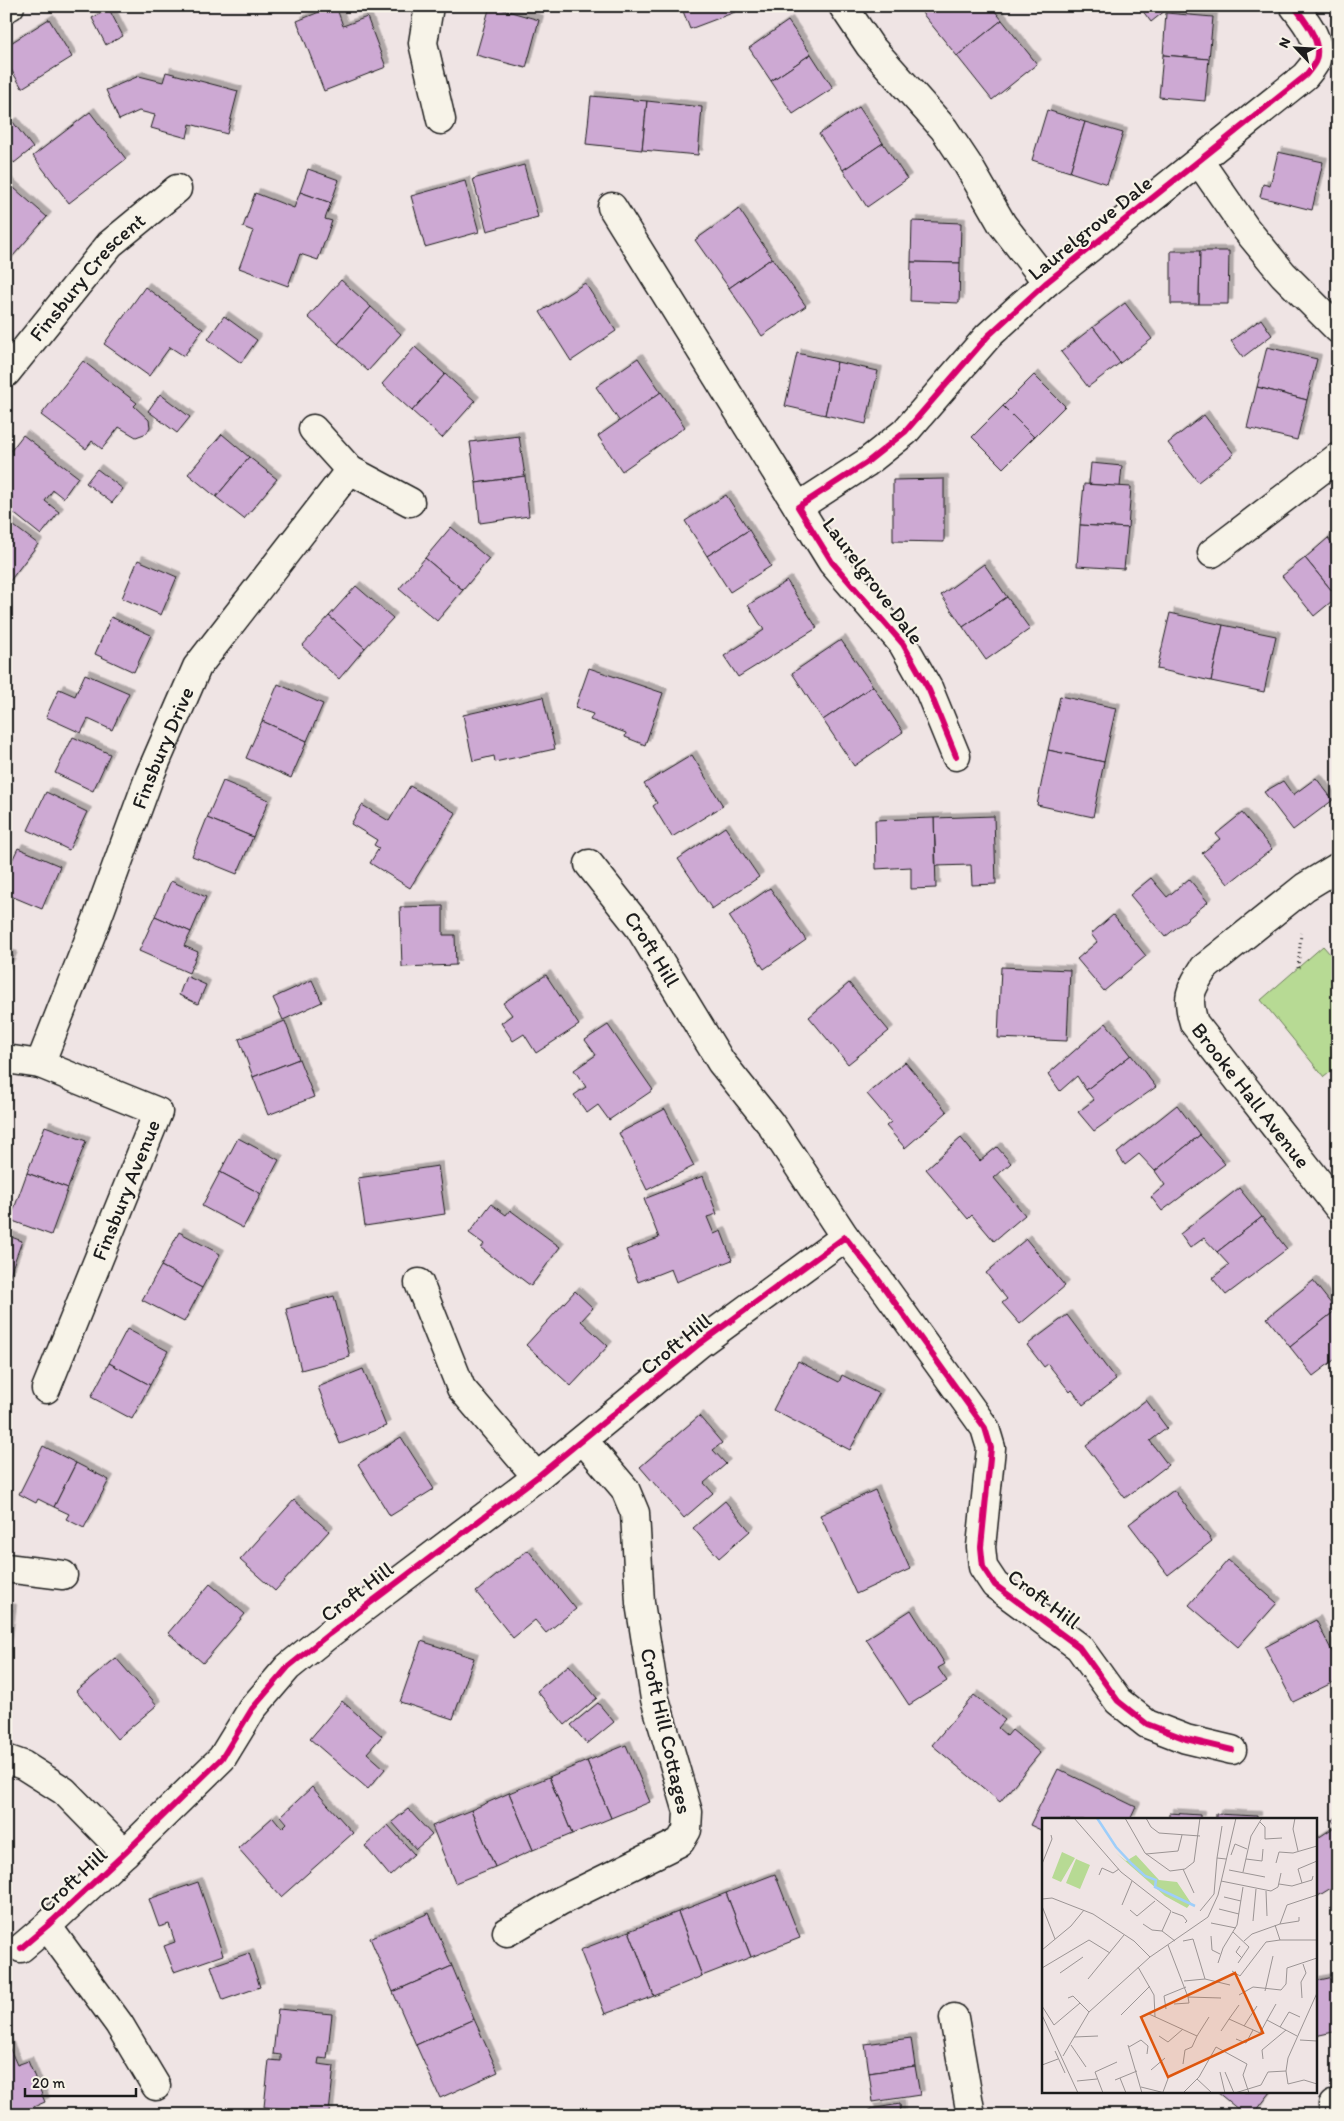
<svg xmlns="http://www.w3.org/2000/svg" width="1344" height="2121" font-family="Itim,sans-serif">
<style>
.green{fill:#b7da94;stroke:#6a7b58}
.building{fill:#cda9d3;stroke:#1c1c1c;filter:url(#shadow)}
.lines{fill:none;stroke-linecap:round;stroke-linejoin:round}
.street-casing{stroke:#1c1c1c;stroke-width:31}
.path{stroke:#1c1c1c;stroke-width:3;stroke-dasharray:1 4;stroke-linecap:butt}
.street{stroke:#f7f3e8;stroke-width:28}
.cycleway-casing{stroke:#f7f3e8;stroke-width:9}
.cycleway{stroke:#d6006c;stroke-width:6}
.labels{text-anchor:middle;stroke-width:4.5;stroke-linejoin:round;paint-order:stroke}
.street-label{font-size:21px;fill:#1c1c1c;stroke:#f7f3e8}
.inset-river{fill:none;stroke:#9ecefa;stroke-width:2.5}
.inset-road{fill:none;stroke:#9b9494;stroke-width:1}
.view{fill:#de560d;fill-opacity:0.15;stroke:#de560d;stroke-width:2.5}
.inset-edge{fill:none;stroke:#1c1c1c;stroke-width:2.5}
</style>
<defs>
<filter id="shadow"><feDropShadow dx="4.5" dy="-4.5" stdDeviation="0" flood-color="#0004"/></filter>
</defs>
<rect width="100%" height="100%" fill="#efe4e4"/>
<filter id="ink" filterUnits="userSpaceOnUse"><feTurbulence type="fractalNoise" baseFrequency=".02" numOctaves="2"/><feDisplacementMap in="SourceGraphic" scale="10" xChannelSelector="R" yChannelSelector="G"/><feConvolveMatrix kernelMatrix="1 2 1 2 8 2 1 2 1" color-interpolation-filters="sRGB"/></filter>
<g filter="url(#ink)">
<polygon class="green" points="1323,946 1338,963 1338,1066 1324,1077 1261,1000"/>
<g class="building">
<polygon points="334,6 336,6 343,26 367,17 386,67 324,91 297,21"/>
<polygon points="490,6 539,20 526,68 476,55"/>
<polygon points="681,6 733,6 735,12 690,29"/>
<polygon points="930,6 991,6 1002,20 957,56 922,13"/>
<polygon points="1139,6 1171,6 1151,22"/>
<polygon points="109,9 123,36 106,45 92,18"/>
<polygon points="1166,13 1213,17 1209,59 1163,55"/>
<polygon points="49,19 72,57 22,88 6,61 6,46"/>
<polygon points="1002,20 1037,64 992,100 957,56"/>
<polygon points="788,21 811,54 771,81 749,48"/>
<polygon points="811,54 833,88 793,114 771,81"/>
<polygon points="1163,55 1209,59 1205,101 1159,97"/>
<polygon points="166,72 238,91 227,134 190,124 187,138 151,128 155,115 139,111 119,120 106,90 139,76 163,82"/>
<polygon points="591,96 647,101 642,150 586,144"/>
<polygon points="647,101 702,107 698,155 642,150"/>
<polygon points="859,107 883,143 843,170 819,134"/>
<polygon points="1047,110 1085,122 1070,172 1032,160"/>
<polygon points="90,112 126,159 69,203 33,156"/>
<polygon points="13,122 33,148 14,163 6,152 6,127"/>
<polygon points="1085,122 1123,133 1107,184 1070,172"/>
<polygon points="883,143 907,179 867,207 843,170"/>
<polygon points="1278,152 1323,162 1312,210 1260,197 1263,184 1270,186"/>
<polygon points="524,165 538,217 487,231 473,179"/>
<polygon points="308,169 339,180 331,203 300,192"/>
<polygon points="6,181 47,217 6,264"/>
<polygon points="465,181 479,232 425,247 411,196"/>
<polygon points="300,192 331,203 325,219 332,221 318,260 300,254 288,286 239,268 253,231 243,227 255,193 294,208"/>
<polygon points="739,209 772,258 729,288 695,240"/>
<polygon points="912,221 961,223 960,263 911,262"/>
<polygon points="1171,251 1200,251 1199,304 1171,304"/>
<polygon points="1200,251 1229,251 1228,304 1199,304"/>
<polygon points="772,258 806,306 762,336 729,288"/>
<polygon points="911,262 960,263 959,303 910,301"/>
<polygon points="341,280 371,307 338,344 308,317"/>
<polygon points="585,283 616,331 571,361 540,312"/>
<polygon points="145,287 203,329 184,356 170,347 149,376 104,344"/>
<polygon points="1125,303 1152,339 1120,363 1093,327"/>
<polygon points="371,307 401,334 368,371 338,344"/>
<polygon points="224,316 257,340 241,363 208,339"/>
<polygon points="1261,319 1272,335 1243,357 1231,341"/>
<polygon points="1093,327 1120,363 1088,387 1061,352"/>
<polygon points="415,347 445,374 412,411 382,384"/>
<polygon points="1267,347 1317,359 1307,400 1257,387"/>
<polygon points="797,353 837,362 825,415 785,406"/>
<polygon points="638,358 661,392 620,422 596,387"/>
<polygon points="83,361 137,403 134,406 149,420 150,427 147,433 136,437 119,427 102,449 92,441 86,449 41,415"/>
<polygon points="837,362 878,371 866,424 825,415"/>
<polygon points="445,374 475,401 442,438 412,411"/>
<polygon points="1034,375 1065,406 1034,437 1003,406"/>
<polygon points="1257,387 1307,400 1297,440 1247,428"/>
<polygon points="661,392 685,427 622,471 598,436"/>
<polygon points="160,394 190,417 177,433 148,411"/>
<polygon points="1003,406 1034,437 1003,468 972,437"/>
<polygon points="1204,415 1234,454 1198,482 1168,443"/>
<polygon points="222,434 249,457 216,497 188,474"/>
<polygon points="23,435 78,477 63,498 53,490 45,501 59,512 41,535 6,507 6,457"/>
<polygon points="519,436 525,476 476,483 470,442"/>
<polygon points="249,457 277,479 244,519 216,497"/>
<polygon points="1091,463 1122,466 1120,487 1089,484"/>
<polygon points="97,469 123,489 112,503 86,483"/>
<polygon points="525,476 529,516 480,523 476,483"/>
<polygon points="944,479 944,542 893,541 893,480"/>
<polygon points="1084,484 1131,487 1128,528 1080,525"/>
<polygon points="726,495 749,530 707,556 685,521"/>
<polygon points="6,520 38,544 6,586"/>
<polygon points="1080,525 1128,528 1124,569 1077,566"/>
<polygon points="451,527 489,559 463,590 425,558"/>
<polygon points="749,530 771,566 730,592 707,556"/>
<polygon points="1328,538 1338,551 1337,597 1305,558"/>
<polygon points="425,558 463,590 437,621 399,589"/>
<polygon points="1305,558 1337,597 1314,616 1282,576"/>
<polygon points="138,560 177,577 161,615 122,598"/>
<polygon points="984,564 1007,597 963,627 941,595"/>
<polygon points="787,581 817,628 738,677 724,656 764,630 748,605"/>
<polygon points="356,586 393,618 365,648 329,616"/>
<polygon points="1007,597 1030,629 986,660 963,627"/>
<polygon points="1170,613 1223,625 1211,681 1157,669"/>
<polygon points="329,616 365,648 339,679 302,646"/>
<polygon points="111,617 151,635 134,672 95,654"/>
<polygon points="1223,625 1276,636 1264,692 1211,681"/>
<polygon points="841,640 873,686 823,720 792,673"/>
<polygon points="589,668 663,693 645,745 625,737 626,733 590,720 593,714 575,708"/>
<polygon points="85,674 129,693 112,730 88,719 81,733 46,717 59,689 75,696"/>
<polygon points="278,684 323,704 307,741 262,721"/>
<polygon points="873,686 903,732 854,766 823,720"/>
<polygon points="1060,696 1116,708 1104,762 1048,750"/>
<polygon points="543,697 555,749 495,762 494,756 473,761 463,715"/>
<polygon points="262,721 307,741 291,778 246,758"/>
<polygon points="73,737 110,754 93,791 55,773"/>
<polygon points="1048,750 1104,762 1093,817 1037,805"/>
<polygon points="692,755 723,806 672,837 653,806 657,803 644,784"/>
<polygon points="1316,778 1333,800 1293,830 1264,792 1283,781 1293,795"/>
<polygon points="223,781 269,800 253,837 207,818"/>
<polygon points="410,786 456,813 410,888 370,863 379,848 374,845 377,840 351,824 362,805 389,821"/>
<polygon points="46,792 87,812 69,850 28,830"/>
<polygon points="1242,813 1272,849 1228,884 1202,853 1220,839 1216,834"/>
<polygon points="994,816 996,884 972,885 971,865 936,866 934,818"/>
<polygon points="207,818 253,837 237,874 192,856"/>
<polygon points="934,818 936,888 911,889 911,867 876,869 875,820"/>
<polygon points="725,827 759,877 712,909 678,859"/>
<polygon points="18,848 60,866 42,909 6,894 6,873"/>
<polygon points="1151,878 1167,897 1189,879 1208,902 1165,937 1130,895"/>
<polygon points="171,881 206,897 191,932 155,916"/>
<polygon points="770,888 806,940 764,969 729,916"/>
<polygon points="443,906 443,935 455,935 456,965 402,967 400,907"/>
<polygon points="1113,915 1146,956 1104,991 1077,959 1097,942 1091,934"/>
<polygon points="155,916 191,932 184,946 198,952 189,973 139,951"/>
<polygon points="6,954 13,956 6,973"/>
<polygon points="1001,967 1070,970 1067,1041 998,1038"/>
<polygon points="546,975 579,1025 536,1053 524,1034 513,1041 501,1023 512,1015 503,1003"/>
<polygon points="186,976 206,985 198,1004 179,995"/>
<polygon points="312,980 322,1002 283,1020 273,998"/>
<polygon points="849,983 889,1031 848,1064 809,1017"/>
<polygon points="285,1021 299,1059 253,1077 239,1039"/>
<polygon points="1106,1023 1131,1055 1086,1090 1077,1076 1060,1091 1048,1074"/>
<polygon points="608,1025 653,1090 609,1120 598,1105 587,1113 574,1095 586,1087 574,1070 596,1055 585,1040"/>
<polygon points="1131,1055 1156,1087 1094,1131 1078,1112 1094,1100 1086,1090"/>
<polygon points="299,1059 314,1097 268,1115 253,1077"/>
<polygon points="905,1062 947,1112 905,1148 886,1126 891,1122 867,1094"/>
<polygon points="1177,1105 1200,1135 1155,1171 1139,1154 1125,1165 1117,1153"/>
<polygon points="665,1109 694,1166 647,1190 619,1133"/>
<polygon points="45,1126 86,1141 68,1188 27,1173"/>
<polygon points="1200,1135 1225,1164 1162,1211 1151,1197 1165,1185 1155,1171"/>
<polygon points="238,1138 279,1160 261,1194 220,1172"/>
<polygon points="961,1138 980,1161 997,1147 1011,1163 994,1178 1025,1215 994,1241 972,1215 968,1219 926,1169"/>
<polygon points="438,1166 445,1214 365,1226 358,1178"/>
<polygon points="220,1172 261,1194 243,1228 202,1206"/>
<polygon points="27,1173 68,1188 51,1235 10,1220"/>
<polygon points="703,1176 717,1214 707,1217 714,1234 721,1231 732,1260 676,1282 671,1269 638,1282 626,1250 659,1238 644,1199"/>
<polygon points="1239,1188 1262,1217 1217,1252 1204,1238 1190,1248 1180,1234"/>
<polygon points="491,1204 506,1215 510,1210 560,1247 531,1286 481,1248 484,1244 469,1233"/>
<polygon points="1262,1217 1287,1249 1226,1295 1212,1278 1229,1265 1217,1252"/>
<polygon points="179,1232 220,1254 202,1288 161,1266"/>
<polygon points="6,1235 22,1241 6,1285"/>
<polygon points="1026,1239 1065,1286 1020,1324 1002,1303 1007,1299 986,1273"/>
<polygon points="161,1266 202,1288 184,1322 142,1300"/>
<polygon points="1313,1281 1336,1310 1290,1347 1267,1318"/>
<polygon points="575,1291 593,1308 581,1321 608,1346 571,1386 526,1345"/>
<polygon points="334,1296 350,1357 301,1370 286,1309"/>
<polygon points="1336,1310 1338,1312 1338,1357 1313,1376 1290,1347"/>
<polygon points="1067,1315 1116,1380 1083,1405 1072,1390 1070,1392 1048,1364 1044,1367 1027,1345"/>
<polygon points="127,1329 168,1351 150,1385 109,1363"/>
<polygon points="798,1361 839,1382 842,1375 879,1394 850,1450 773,1410"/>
<polygon points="109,1363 150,1385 132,1419 91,1397"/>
<polygon points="363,1369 386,1426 340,1444 318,1387"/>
<polygon points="1146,1400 1167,1428 1150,1441 1168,1465 1125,1498 1086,1446"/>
<polygon points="699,1416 722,1443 713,1450 726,1464 704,1483 713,1493 684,1518 640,1467"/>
<polygon points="401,1437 434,1489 390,1516 358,1464"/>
<polygon points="43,1446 76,1463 54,1507 38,1499 36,1503 19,1494"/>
<polygon points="76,1463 109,1480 84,1528 66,1519 69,1514 54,1507"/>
<polygon points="875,1490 910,1569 856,1594 820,1515"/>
<polygon points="1174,1490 1212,1541 1168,1575 1129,1524"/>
<polygon points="294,1500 329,1531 275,1591 240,1560"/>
<polygon points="725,1501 750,1531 719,1558 693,1528"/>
<polygon points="528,1550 576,1609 546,1633 535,1620 513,1638 476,1592"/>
<polygon points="1228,1560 1277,1603 1238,1647 1189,1605"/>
<polygon points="210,1584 245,1614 203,1663 168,1633"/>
<polygon points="6,1608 12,1609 6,1657"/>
<polygon points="911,1610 945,1664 938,1668 947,1681 909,1705 866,1639"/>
<polygon points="1316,1620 1338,1663 1338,1680 1293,1702 1265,1647"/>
<polygon points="421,1641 474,1658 453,1719 400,1702"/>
<polygon points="116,1658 157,1705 117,1739 76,1691"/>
<polygon points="569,1665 597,1698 565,1725 537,1691"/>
<polygon points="974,1695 1005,1720 998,1728 1007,1736 1012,1730 1040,1753 1000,1802 932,1745"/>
<polygon points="342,1701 382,1736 367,1753 385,1769 368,1789 310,1739"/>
<polygon points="598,1703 614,1722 587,1744 571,1725"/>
<polygon points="626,1745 650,1802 611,1818 587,1761"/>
<polygon points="587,1761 611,1818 572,1834 549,1777"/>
<polygon points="1058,1769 1136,1807 1130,1820 1043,1820 1043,1831 1030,1825"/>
<polygon points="549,1777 572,1834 533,1850 509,1793"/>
<polygon points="312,1787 353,1833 281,1897 238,1848 273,1817 282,1828 287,1823 281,1816"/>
<polygon points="509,1793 533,1850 495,1867 471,1810"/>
<polygon points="408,1809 432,1835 416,1849 392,1822"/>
<polygon points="471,1810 495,1867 455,1883 432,1826"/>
<polygon points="1169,1813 1200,1815 1200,1820 1169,1820"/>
<polygon points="1216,1814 1257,1816 1257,1820 1216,1820"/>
<polygon points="1338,1816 1338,1899 1331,1888 1315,1898 1315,1840 1336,1826 1332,1820"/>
<polygon points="388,1825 414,1854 390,1876 365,1846"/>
<polygon points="775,1874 800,1938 751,1957 726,1893"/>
<polygon points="198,1882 223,1955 174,1972 164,1946 175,1942 169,1924 159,1927 149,1899"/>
<polygon points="726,1893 751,1957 702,1976 678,1912"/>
<polygon points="678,1912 702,1976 654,1996 629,1931"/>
<polygon points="429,1913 452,1966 393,1992 370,1938"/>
<polygon points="629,1931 654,1996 605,2014 580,1950"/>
<polygon points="249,1953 260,1987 223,2000 211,1966"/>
<polygon points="452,1966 474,2019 416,2045 393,1992"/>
<polygon points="1338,1976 1338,2031 1315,2036 1315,1981"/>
<polygon points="278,2009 332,2014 327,2059 319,2058 318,2064 334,2066 329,2113 264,2107 269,2060 281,2061 281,2055 273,2054"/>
<polygon points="474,2019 498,2072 440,2098 416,2045"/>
<polygon points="911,2038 915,2066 869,2073 865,2044"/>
<polygon points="6,2040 17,2065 28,2061 45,2102 15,2115 6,2115"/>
<polygon points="915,2066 920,2095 873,2102 869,2073"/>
<polygon points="1217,2092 1271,2092 1253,2115 1245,2115"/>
<polygon points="900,2104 901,2115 871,2115 870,2109"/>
</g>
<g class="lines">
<defs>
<g id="street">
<polyline points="429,6 423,43 441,120"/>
<polyline points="843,6 870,46 944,129 968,165 1002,224 1047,282"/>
<polyline points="6,8 10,6"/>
<polyline points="1199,161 1246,229 1283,274 1338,329"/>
<polyline points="612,207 798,507"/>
<path id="s1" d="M6,373L110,244L177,189"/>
<polyline points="313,429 350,470 410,502"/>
<polyline points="1212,553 1338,457"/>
<path d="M956,756L929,690L903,644L832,562L798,507L866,463L905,432L988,336L1047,282L1305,76C1308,72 1315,65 1316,60C1322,40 1305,21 1294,6"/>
<path id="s2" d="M589,864L639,927L721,1062L770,1123L845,1237"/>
<path id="s3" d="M1338,867L1305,887L1204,968C1190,990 1186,997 1194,1023L1338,1207"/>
<polyline points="6,1059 40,1064 158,1112 46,1389"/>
<path id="s4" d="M40,1064L96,922L150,775L197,667L350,470"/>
<polyline points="419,1283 461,1388 537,1477"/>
<polyline points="6,1568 63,1575"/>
<polyline points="6,1759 23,1765 64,1791 125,1853"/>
<polyline points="47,1926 119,2024 156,2086"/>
<polyline points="507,1932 560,1901 680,1842 687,1830 688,1812 655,1699 640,1603 635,1513 625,1489 584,1441"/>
<polyline points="21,1948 47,1926 125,1853 222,1758 252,1709 288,1667 329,1634 537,1477 699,1344 845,1237 875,1275 985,1428 991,1448 981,1547 983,1567 995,1585 1079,1647 1118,1701 1147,1724 1186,1739 1232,1750"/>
<polyline points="954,2018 971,2115"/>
<polyline points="1333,2105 1338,2109"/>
</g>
</defs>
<use href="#street" class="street-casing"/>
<polyline class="path" points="1298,968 1301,933"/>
<use href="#street" class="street"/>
<defs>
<g id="cycleway">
<path d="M956,756L929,690L903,644L832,562L798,507L866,463L905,432L988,336L1047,282L1305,76C1308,72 1315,65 1316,60C1322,40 1305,21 1294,6"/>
<polyline points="21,1948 47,1926 125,1853 222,1758 252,1709 288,1667 329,1634 537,1477 699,1344 845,1237 875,1275 985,1428 991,1448 981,1547 983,1567 995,1585 1079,1647 1118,1701 1147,1724 1186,1739 1232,1750"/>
</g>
</defs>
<use href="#cycleway" class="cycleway-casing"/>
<use href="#cycleway" class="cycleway"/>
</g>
</g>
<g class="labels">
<g class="street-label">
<text transform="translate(1090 228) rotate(-39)" y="7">Laurelgrove Dale</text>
<text dy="7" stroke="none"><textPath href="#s1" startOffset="126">Finsbury Crescent</textPath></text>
<text transform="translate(873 581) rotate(53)" y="7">Laurelgrove Dale</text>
<text dy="7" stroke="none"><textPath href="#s4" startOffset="339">Finsbury Drive</textPath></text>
<text dy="7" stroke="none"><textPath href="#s2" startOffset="106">Croft Hill</textPath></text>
<text dy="7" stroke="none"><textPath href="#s3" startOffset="319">Brooke Hall Avenue</textPath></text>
<text transform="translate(126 1190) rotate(-68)" y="7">Finsbury Avenue</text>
<text transform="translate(676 1344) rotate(-39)" y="7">Croft Hill</text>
<text transform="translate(357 1592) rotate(-37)" y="7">Croft Hill</text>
<text transform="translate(1044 1599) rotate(37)" y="7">Croft Hill</text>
<text transform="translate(666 1731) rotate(77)" y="7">Croft Hill Cottages</text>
<text transform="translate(73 1880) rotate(-43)" y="7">Croft Hill</text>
</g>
</g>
<g transform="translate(1042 1818)">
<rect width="275" height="275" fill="#efe4e4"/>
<path d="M20,34L33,40L19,64L10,60ZM74,35L84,43L94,37L117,62L135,64L149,85L145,90L123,78ZM34,41L48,47L38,71L24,65Z" fill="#b7da94"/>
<path class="inset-river" d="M55,0L74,29L90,46L103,58L114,62L113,69L153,88"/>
<path class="inset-road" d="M32,0L79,54L129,93L120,113L133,123M83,0L103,35L128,53L143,51L152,44L158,0M104,0L109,9L117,15L158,18M253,0L251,11L256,33M218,4L223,9V21L240,20M104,36L136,33L140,17M189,37L193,26L205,31M175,40L180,8M204,41L220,43L221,31M234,45L237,34L251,35L275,28M0,46L10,21L9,17M141,51L152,75M187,52L223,59M201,54L209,18L220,0M57,57L60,50L71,55L77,51M179,63L229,73L236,69L239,55M260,65L256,51L275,43M237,66L250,68L270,62L271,58M224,73L225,98M182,79L199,83M0,81L10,80L51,96L92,123L108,139M80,87L90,63M0,88L13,121M177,91L197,96M88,92L95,98L113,83M158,93L172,76L175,40L184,41M130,94L141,98L145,103L143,105M211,103L214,71M169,105L194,110M101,106L110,112L120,113M238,106L257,103V99M191,114L207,129L196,145M169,118L170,132L178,136M238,122H274M141,123L151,121L163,161M202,123L210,116L238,106L245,87L275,77M126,127L146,179L147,185L132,186M198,128L194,134L200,140M0,132L29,108L42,92M176,145L181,130L195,107L201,69M96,149L112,177L113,199M0,150L47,122L68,135M190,153L198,158L224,124L238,122L233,107M18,155L41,139M46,161L82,117M142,163L163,161L188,167M223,173L231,138M275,175L246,240L244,253L246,266L262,262L275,266M197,177L211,169L239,172L244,166L245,150L275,140M146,179L179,180M26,180L31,178L47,194M260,180L259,164L264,155L261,146M0,188L12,207L38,185M124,191L122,178L144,169M107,196L155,218L150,229L143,232L141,246M0,197L36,275M79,197L108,168M187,201L197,187M225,202L234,186M202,208L215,188M238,209L247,194L258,199M179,213L187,201L218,215L225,202L255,218M117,218L126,224L141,211M155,218L167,199M32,219L56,218M194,221L204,225L211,212M258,222L275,223M29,227L44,249M86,227L100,275M87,229L99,222L106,228L105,236M13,233L23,255M21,238L47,194L108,139L166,99L176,77L194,0M221,241L220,232L244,212M0,247L16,241M109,252L123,240M178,254L183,275M183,254L192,275M78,260L84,275M155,261L170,275M73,262L95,253M35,263L55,261M99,269L123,275M121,274L127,258M61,275L53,254L75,244M141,275L157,259L174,229L205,246L201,257L207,275M193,275L219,267L226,254L244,253"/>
<path class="view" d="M193,155L221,215L126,259L99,199Z"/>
<rect width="275" height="275" class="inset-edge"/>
</g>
<rect width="1344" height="2121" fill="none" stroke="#f7f3e8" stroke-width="25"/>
<rect x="12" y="12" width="1319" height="2096" fill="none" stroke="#1c1c1c" stroke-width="2" filter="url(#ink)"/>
<g transform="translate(1296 48) rotate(295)" stroke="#f7f3e8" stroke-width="4" paint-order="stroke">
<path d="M0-4L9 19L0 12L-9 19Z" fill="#1c1c1c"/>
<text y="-8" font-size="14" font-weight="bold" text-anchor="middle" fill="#1c1c1c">N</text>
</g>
<path d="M25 2088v8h111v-8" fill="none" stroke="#1c1c1c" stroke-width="2.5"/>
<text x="32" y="2088" font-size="15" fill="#1c1c1c" stroke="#f7f3e8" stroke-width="4" paint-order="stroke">20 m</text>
</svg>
